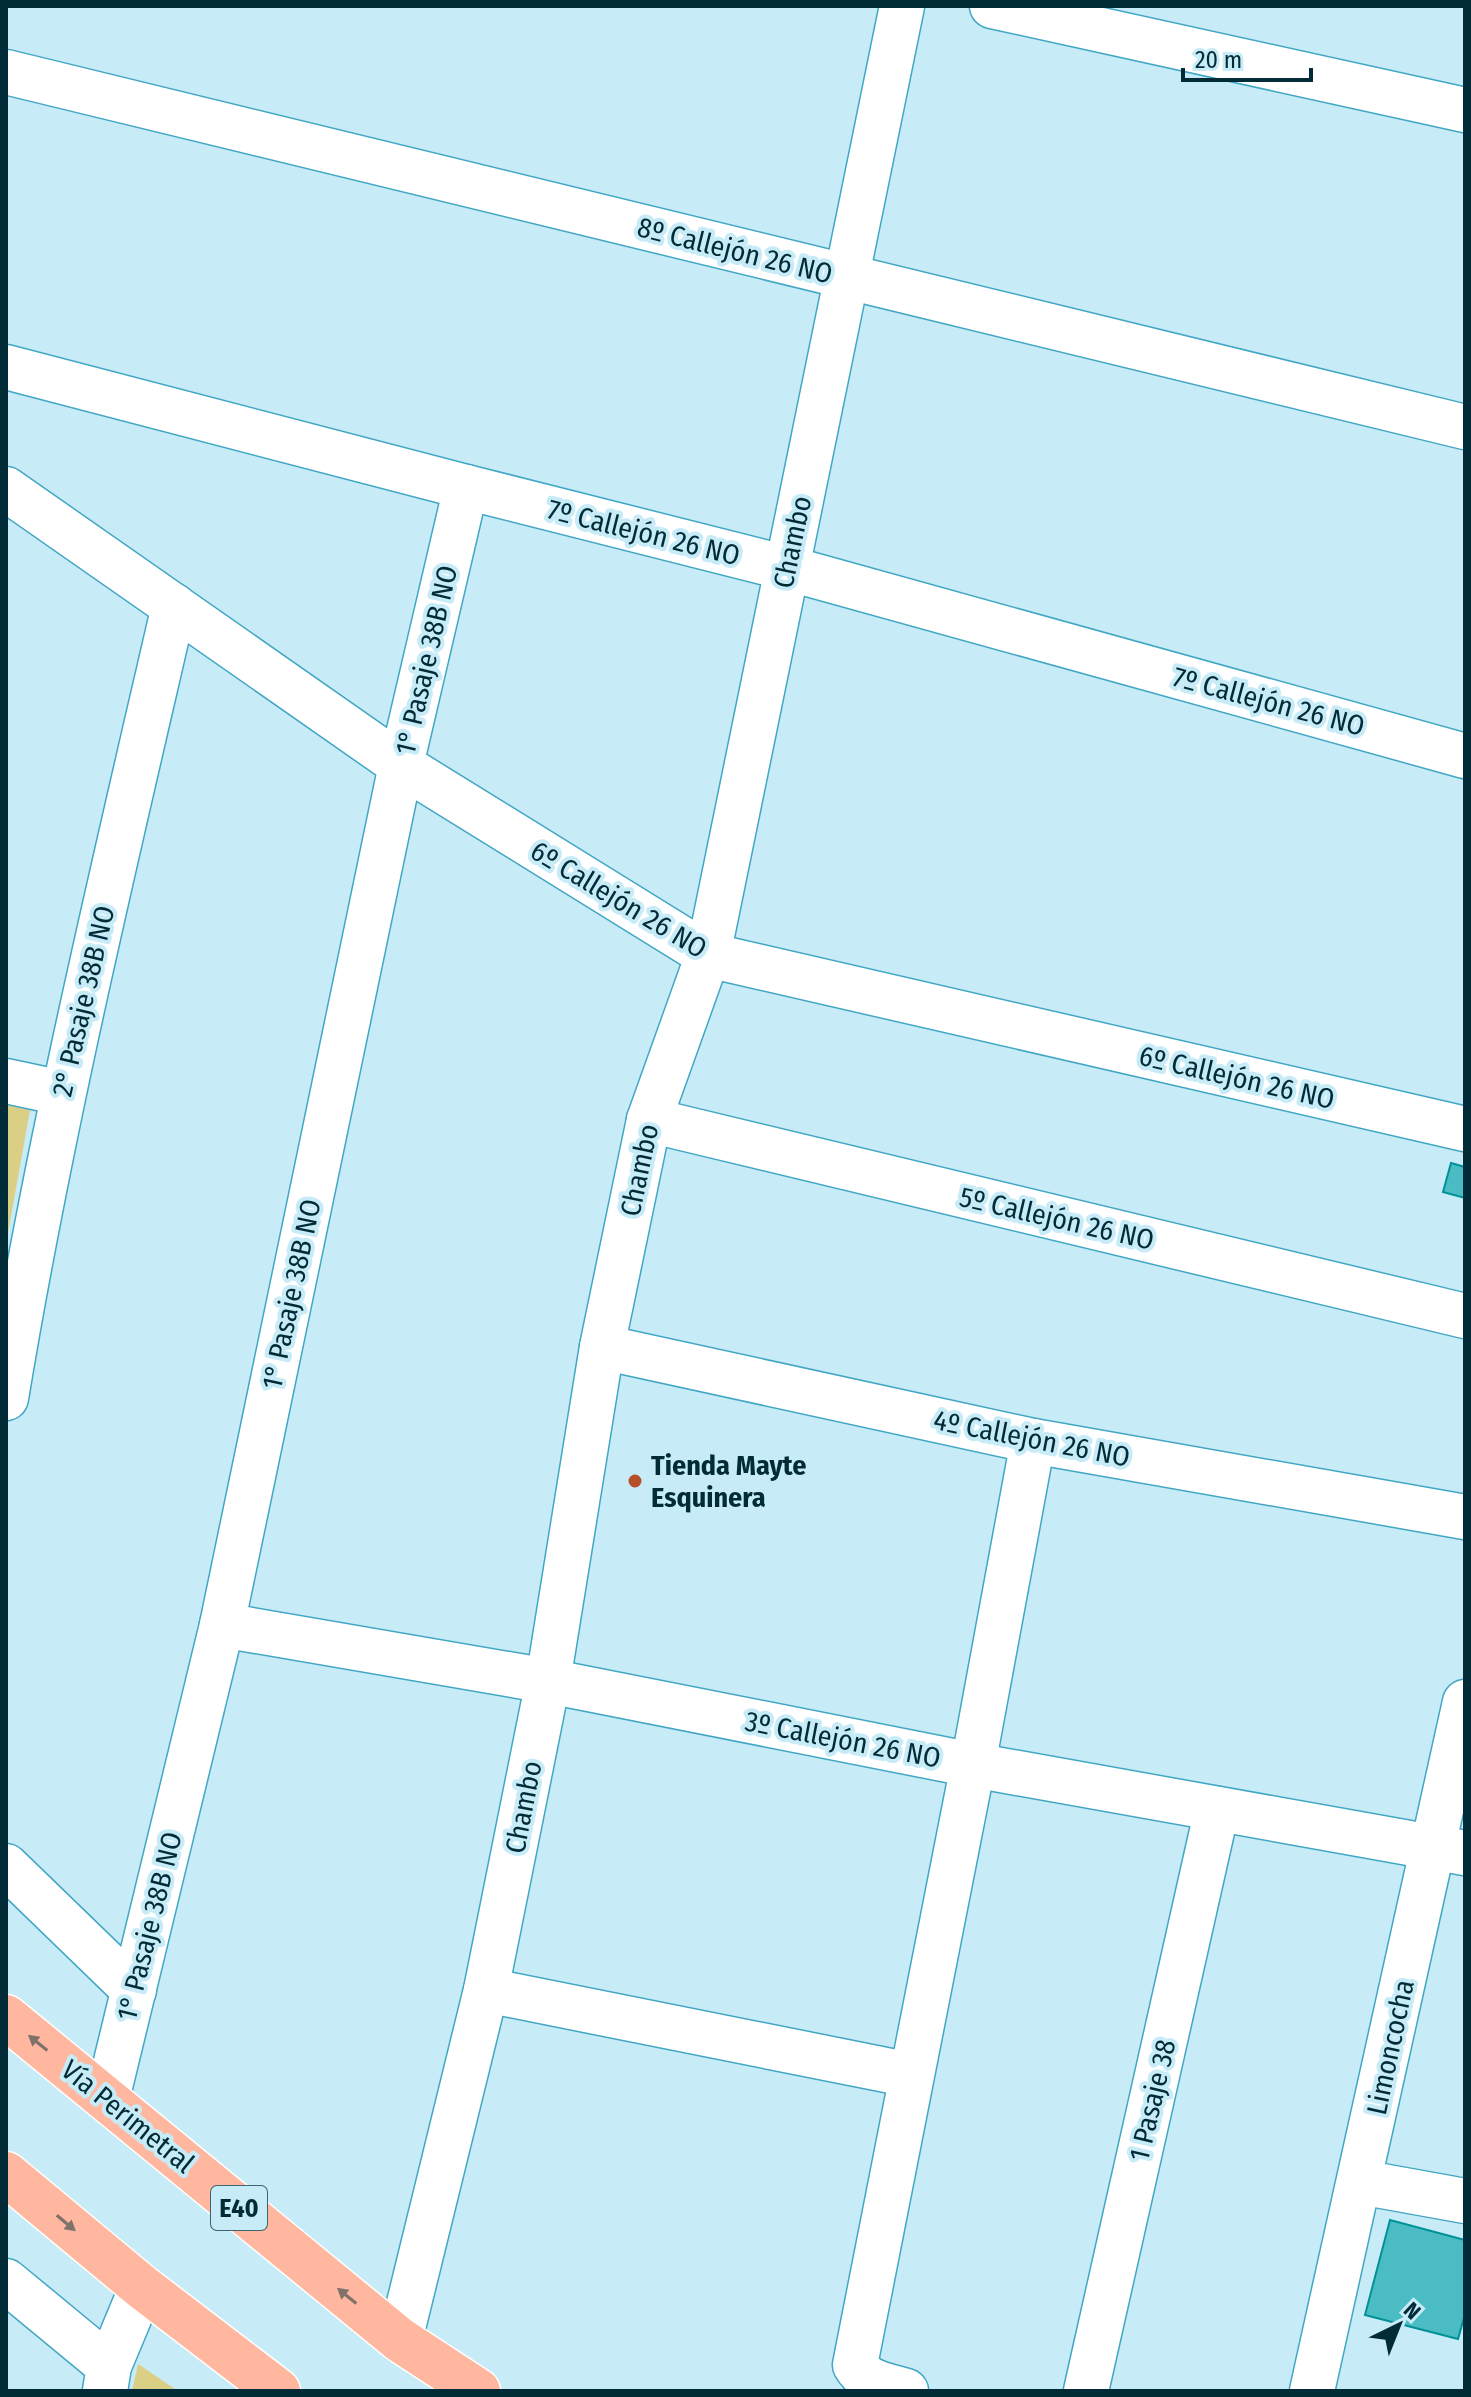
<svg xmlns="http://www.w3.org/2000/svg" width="1471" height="2397" font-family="'Fira Sans Condensed',sans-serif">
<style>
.green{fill:#dbcf86}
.building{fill:#4bbcc3;stroke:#019198;stroke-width:2}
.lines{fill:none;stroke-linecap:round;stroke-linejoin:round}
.minor-casing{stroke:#42a7c4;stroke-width:47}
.highway-casing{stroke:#fff;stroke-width:47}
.minor{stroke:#fff;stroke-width:44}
.highway{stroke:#ffb89f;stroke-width:44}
.oneway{fill:#80726b}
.poi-dot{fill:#b75028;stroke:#c7ebf7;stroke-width:3}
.labels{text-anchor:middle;stroke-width:8;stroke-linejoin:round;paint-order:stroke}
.shield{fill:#c7ebf7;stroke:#3c6571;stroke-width:2}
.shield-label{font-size:26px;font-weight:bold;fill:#002b37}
.street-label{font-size:28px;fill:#002b37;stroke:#c7ebf7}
.poi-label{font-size:28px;font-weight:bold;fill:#002b37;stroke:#c7ebf7;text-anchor:start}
</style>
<rect width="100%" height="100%" fill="#c7ebf7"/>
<g class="green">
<polygon points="6,1105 30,1110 8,1233 6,1232"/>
<polygon points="138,2364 178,2391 132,2391"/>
</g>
<g class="building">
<polygon points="1451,1163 1465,1167 1465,1198 1443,1192"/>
<polygon points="1390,2220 1465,2240 1465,2314 1458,2339 1365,2315"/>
</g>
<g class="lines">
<defs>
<g id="minor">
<polyline points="992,6 1465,110"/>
<polyline points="6,72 1465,427"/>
<polyline points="6,367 466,487 787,568 1465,756"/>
<polyline points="6,489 401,765 708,955 1465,1129"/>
<polyline points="6,1081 62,1093"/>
<polyline points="649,1120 1465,1316"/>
<polyline points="602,1347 1033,1441 1465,1517"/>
<path d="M6,1398C50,1132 113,870 174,606"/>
<polyline points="222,1625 548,1681 973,1765 1465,1853"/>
<polyline points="6,1866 134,1990"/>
<polyline points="486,1990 911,2075"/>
<polyline points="107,2099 222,1625 401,765 466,487"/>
<polyline points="1360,2182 1465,2201"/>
<polyline points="6,2281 109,2366"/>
<polyline points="400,2340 486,1990 548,1681 602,1347 649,1120 708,955 902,6"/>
<polyline points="105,2391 109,2366 142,2287"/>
<path d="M906,2391C887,2385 865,2383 855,2365L973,1765L1033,1441"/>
<polyline points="1086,2391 1217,1809"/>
<polyline points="1312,2391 1465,1702"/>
</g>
<g id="highway">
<polyline points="6,2017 400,2340 478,2391"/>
<polyline points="6,2174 142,2287 278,2391"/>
</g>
</defs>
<use href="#minor" class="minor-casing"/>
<use href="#highway" class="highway-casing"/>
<use href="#minor" class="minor"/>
<use href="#highway" class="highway"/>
</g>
<defs><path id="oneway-solid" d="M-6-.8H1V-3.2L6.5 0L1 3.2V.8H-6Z" transform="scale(2)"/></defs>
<g class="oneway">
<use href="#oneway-solid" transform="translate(38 2043) rotate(-141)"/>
<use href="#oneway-solid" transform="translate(66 2223) rotate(40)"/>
<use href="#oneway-solid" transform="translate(347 2296) rotate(-141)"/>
</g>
<circle class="poi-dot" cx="635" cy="1481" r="8"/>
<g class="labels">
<rect class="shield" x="211" y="2186" width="56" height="44" rx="6"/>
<g class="shield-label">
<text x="239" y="2217">E40</text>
</g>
<g class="street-label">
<text transform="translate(735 250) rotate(14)" y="10">8º Callejón 26 NO</text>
<text transform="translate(644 532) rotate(14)" y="10">7º Callejón 26 NO</text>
<text transform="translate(792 542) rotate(-78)" y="10">Chambo</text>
<text transform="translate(426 660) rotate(-77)" y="10">1° Pasaje 38B NO</text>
<text transform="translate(1269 701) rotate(15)" y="10">7º Callejón 26 NO</text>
<text transform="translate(619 899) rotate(31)" y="10">6º Callejón 26 NO</text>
<text transform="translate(83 1001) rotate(-77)" y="10">2° Pasaje 38B NO</text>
<text transform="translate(1237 1077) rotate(13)" y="10">6º Callejón 26 NO</text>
<text transform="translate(639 1170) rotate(-78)" y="10">Chambo</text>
<text transform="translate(1057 1218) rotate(13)" y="10">5º Callejón 26 NO</text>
<text transform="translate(291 1294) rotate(-78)" y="10">1° Pasaje 38B NO</text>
<text transform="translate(1032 1438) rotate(11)" y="10">4º Callejón 26 NO</text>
<text transform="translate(843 1739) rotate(11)" y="10">3º Callejón 26 NO</text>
<text transform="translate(523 1807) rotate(-79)" y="10">Chambo</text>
<text transform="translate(149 1926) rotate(-76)" y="10">1° Pasaje 38B NO</text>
<text transform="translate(1390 2047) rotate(-78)" y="10">Limoncocha</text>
<text transform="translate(1152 2100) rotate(-77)" y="10">1 Pasaje 38</text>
<text transform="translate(128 2116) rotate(39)" y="10">Vía Perimetral</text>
</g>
<g class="poi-label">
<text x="651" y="1475">Tienda Mayte<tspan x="651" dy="32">Esquinera</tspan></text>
</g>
</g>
<rect width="1471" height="2397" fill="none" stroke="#002b37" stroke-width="16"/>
<g transform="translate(1399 2325) rotate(43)" stroke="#c7ebf7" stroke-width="6" paint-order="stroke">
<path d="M0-6L14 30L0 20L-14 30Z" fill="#002b37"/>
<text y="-12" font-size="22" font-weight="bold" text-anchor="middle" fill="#002b37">N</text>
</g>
<path d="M1183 68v12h128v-12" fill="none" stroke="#002b37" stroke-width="4"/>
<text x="1195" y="68" font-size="24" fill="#002b37" stroke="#c7ebf7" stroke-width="6" paint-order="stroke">20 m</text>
</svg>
